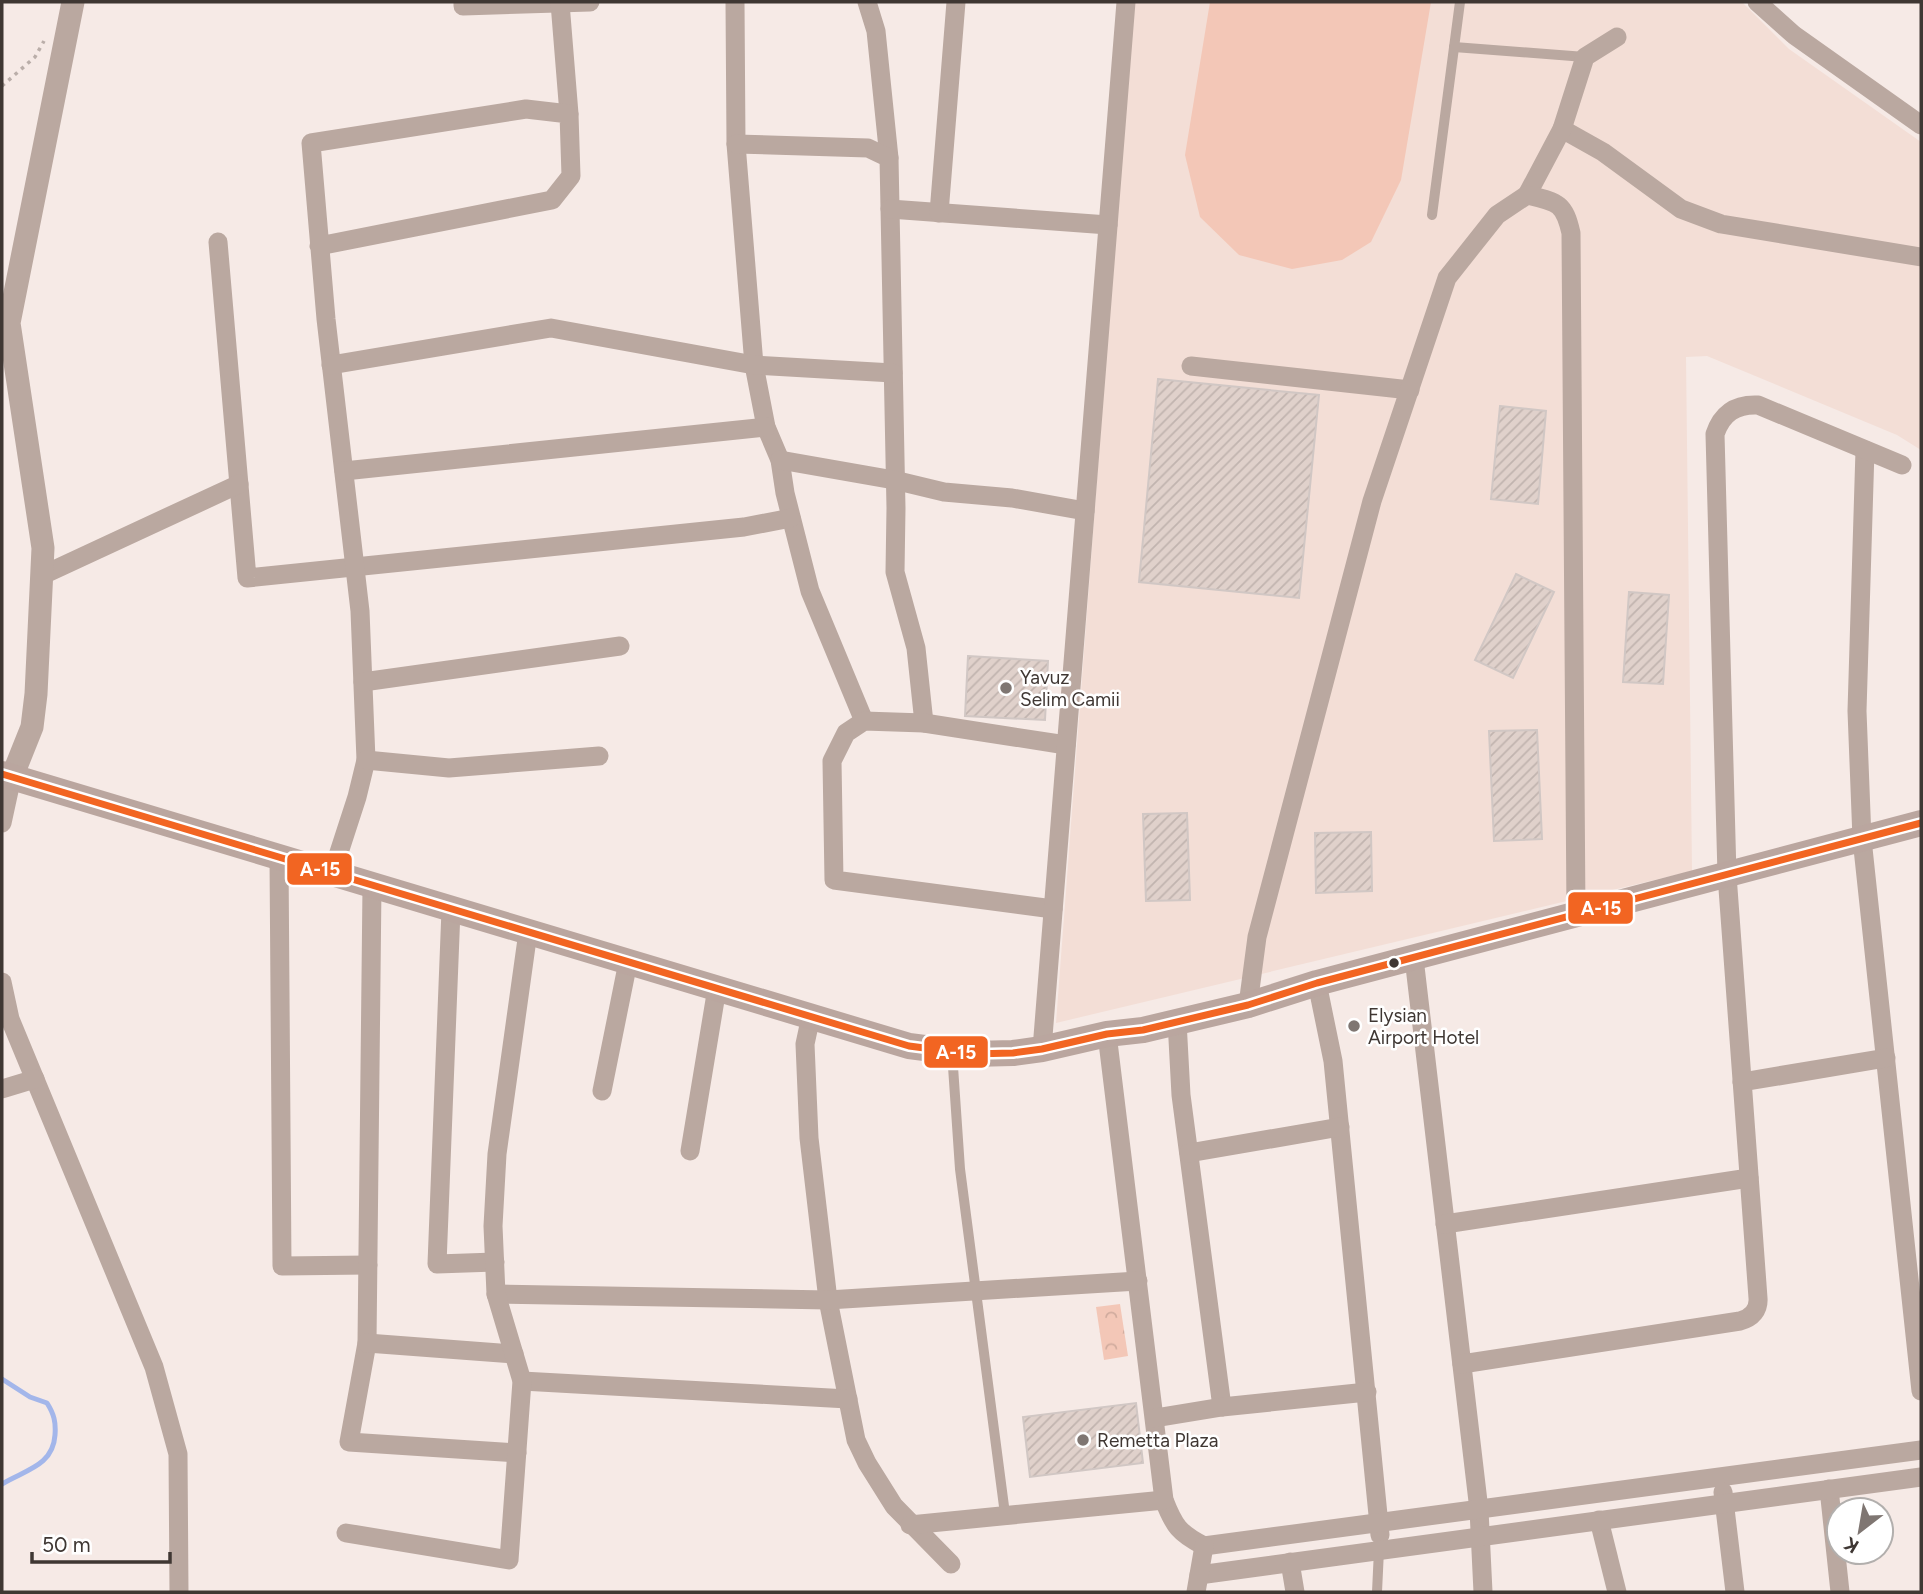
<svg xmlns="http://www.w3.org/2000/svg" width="1923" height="1594" font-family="Figtree,sans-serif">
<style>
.built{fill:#f3ded6}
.park{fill:url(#park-crowns)}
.pitch{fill:#f3c7b7}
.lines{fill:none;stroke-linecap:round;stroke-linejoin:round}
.stream{stroke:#a3b6ea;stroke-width:5}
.building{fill:url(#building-hatch);stroke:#d1c7c4;stroke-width:2}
.path{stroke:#baaea9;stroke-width:3.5;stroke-dasharray:3.5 5;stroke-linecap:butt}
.service{stroke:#baa8a0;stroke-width:10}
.minor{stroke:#baa8a0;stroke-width:19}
.tertiary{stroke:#baa8a0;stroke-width:23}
.secondary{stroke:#baa69f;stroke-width:26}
.bus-1-casing{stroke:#fff;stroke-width:12}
.bus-1{stroke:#f26522;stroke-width:7}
.poi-dot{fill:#7f7672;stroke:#fff;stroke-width:2.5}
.bus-dot{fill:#3f3733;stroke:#fff;stroke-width:2.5}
.labels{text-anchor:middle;stroke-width:5;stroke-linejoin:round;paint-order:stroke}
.poi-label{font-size:19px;fill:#3f3733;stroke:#fff;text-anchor:start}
.line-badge{stroke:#fff;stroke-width:2.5}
.badge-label{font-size:19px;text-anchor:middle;font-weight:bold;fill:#fff}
</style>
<defs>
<pattern id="park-crowns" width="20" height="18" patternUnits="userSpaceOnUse" patternTransform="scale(1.75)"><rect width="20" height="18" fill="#f3c7b7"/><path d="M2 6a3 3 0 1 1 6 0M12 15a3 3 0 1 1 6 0" fill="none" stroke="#d1ac9e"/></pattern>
<pattern id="building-hatch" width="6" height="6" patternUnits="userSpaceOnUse" patternTransform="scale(1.75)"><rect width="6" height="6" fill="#e0d1cb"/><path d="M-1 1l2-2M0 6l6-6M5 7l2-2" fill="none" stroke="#c1b4af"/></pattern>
</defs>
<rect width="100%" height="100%" fill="#f6eae6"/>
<polygon class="built" points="1133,2 1742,2 1789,49 1921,142 1921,450 1897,435 1707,356 1686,357 1692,871 1056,1023"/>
<polygon class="park" points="1120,1304 1128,1356 1104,1360 1096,1307"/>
<polygon class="pitch" points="1210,2 1431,2 1401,180 1371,242 1342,260 1292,269 1239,255 1200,217 1185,155"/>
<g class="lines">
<path class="stream" d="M2,1379L30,1397L47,1403C54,1414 56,1422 55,1435C53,1466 25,1470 2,1484"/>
</g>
<g class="building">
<polygon points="1158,379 1319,395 1299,598 1139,582"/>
<polygon points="1500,406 1546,411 1538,504 1491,499"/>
<polygon points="1516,574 1554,592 1513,678 1475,660"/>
<polygon points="1629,592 1669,595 1663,684 1623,682"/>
<polygon points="968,656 1048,661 1045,720 965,716"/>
<polygon points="1537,730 1542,839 1494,841 1489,731"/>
<polygon points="1187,813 1190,900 1146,901 1143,814"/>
<polygon points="1371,832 1372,891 1316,893 1315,833"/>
<polygon points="1136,1403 1143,1463 1030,1477 1023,1417"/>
</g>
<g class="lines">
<polyline class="path" points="2,86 35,57 44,41"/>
<g class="service">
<polyline points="1454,47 1585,57"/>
<polyline points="1432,215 1460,2"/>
<polyline points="952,1052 960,1169 1005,1514"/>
<polyline points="1377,1592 1379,1550"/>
</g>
<g class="minor">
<polyline points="463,2 463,6 590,2"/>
<polyline points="735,2 736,144 754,365 766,427 780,460 785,493 810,591 864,721"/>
<polyline points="867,2 876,31 889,158"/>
<polyline points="1757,2 1794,35 1921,125"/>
<polyline points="560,3 569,114"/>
<polyline points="1562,129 1603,152 1681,209 1721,224 1921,257"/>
<polyline points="736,144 868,148 889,158 896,508 895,572 916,648 924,723"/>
<polyline points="1527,195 1562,129 1585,57 1617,37"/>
<polyline points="890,209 1108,225"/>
<polyline points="939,213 956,2"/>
<polyline points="218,242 247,578 744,527 791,518"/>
<polyline points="319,246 552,200 571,176 569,114 526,109 311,143 326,319 360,611 366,760 357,797 332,874"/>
<polyline points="331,365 551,328 754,365 893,373"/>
<polyline points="1191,366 1410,390"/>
<polyline points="1865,450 1857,711 1862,839 1921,1391"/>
<polyline points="780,460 894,480 944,492 1012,498 1085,511"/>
<polyline points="344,471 766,427"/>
<polyline points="43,575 239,484"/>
<polyline points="363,682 620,646"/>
<polyline points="366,760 449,768 599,756"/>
<polyline points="2,823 12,777"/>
<polyline points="279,858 282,1266 368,1265"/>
<polyline points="372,886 367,1343 349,1442 517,1453"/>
<polyline points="1053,909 834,880 832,761 846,733 864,721 924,723 1066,745"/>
<polyline points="451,910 437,1264 495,1262"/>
<polyline points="1414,958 1479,1510 1483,1592"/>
<polyline points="2,982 10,1019 154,1367 178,1454 179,1592"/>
<polyline points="1317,983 1333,1061 1380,1535"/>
<path d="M1248,1005L1257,937L1372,501L1447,278L1497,215L1527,195C1557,202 1564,202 1571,233L1576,914"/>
<polyline points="811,1016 805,1044 809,1138 828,1300 856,1440 867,1463 894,1506 951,1564"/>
<polyline points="1177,1021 1181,1095 1222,1407"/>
<path d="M1107,1034L1164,1500C1174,1526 1179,1533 1204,1546L1921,1450"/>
<polyline points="1042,1049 1126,2"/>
<polyline points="1742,1082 1886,1058"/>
<polyline points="2,1089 35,1079"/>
<polyline points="602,1091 628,962"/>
<polyline points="690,1151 717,988"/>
<polyline points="1189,1153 1340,1127"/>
<polyline points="1445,1224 1749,1178"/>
<polyline points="496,1294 828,1300 1138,1281"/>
<polyline points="367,1343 514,1354"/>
<path d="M1462,1364L1740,1321C1752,1318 1759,1310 1758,1298L1727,875L1715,434C1722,413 1736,404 1758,405L1902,465"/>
<polyline points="522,1381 848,1399"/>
<polyline points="1155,1418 1222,1407 1367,1392"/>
<polyline points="1829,1489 1840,1592"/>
<polyline points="1723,1492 1735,1592"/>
<polyline points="1599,1520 1617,1592"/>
<polyline points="910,1525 1164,1500"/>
<polyline points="346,1533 509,1560 522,1381 496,1294 493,1226 497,1154 528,932"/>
<polyline points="1290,1562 1295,1592"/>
<polyline points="1199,1575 1921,1477"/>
<polyline points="1196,1592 1204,1546"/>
</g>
<polyline class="tertiary" points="12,777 32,727 36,694 43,548 9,323 73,2"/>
<polyline class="secondary" points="2,774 909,1046 971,1054 1013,1053 1042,1049 1107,1034 1143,1030 1248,1005 1317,983 1921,823"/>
<defs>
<polyline id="bus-1" points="2,774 909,1046 971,1054 1013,1053 1042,1049 1107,1034 1143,1030 1248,1005 1317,983 1921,823"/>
</defs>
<use href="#bus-1" class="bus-1-casing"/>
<use href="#bus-1" class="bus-1"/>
</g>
<g class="poi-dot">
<circle cx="1006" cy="688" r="7"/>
<circle cx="1354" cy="1026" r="7"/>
<circle cx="1083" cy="1440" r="7"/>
</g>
<circle class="bus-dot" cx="1394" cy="963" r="6"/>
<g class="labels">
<g class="poi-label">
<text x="1020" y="684">Yavuz<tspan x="1020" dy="22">Selim Camii</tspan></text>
<text x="1368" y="1022">Elysian<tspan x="1368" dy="22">Airport Hotel</tspan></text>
<text x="1097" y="1447">Remetta Plaza</text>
</g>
</g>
<g class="line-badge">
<rect x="286" y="852" width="67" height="34" rx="7" fill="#f26522"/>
<rect x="1567" y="891" width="67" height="34" rx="7" fill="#f26522"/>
<rect x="923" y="1035" width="66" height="34" rx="7" fill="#f26522"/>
</g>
<g class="badge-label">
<text x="320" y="876">A-15</text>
<text x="1601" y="915">A-15</text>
<text x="956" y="1059">A-15</text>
</g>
<rect width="1923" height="1594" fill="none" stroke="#3f3733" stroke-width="7"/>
<g transform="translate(1860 1531) rotate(211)"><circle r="33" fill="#ffffff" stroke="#b2afad" stroke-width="2"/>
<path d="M0-5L12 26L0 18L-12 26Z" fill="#7f7672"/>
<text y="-10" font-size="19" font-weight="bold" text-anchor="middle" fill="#3f3733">K</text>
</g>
<path d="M32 1552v10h138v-10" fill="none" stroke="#3f3733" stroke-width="3.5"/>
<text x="42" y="1552" font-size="21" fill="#3f3733" stroke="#ffffff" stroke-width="5" paint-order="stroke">50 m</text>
</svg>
